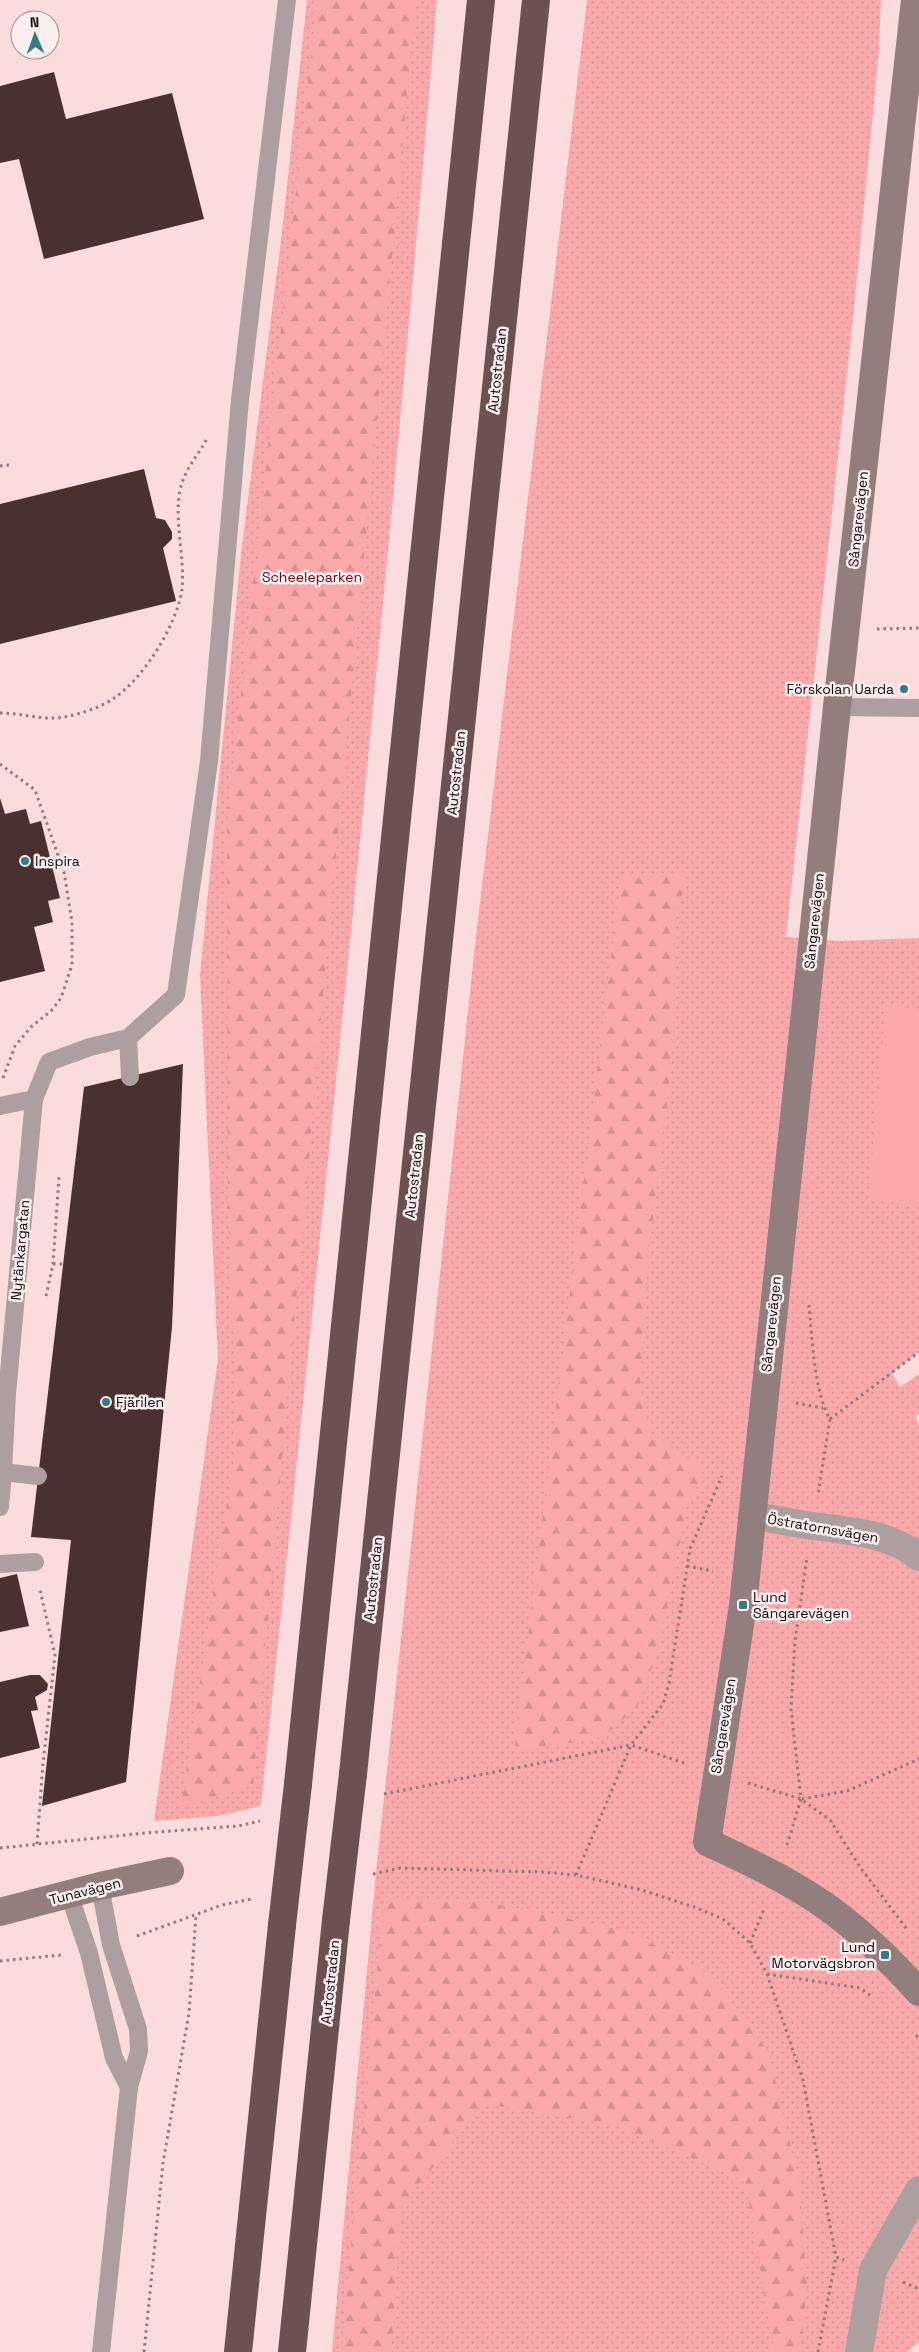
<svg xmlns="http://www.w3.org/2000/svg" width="919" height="2352" font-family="'Space Grotesk',sans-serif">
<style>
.grass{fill:url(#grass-dots)}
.forest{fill:url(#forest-firs)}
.pitch{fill:#faa9ab}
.building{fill:#493131}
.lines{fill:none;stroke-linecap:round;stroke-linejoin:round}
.path{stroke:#907b7b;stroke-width:3;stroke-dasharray:2.5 4;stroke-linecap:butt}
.lane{stroke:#ad9f9f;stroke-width:18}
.street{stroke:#ad9f9f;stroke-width:28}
.secondary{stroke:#917e7d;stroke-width:28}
.highway{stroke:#6b5151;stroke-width:28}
.highway-bridge{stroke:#6b5151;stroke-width:28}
.poi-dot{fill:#347d80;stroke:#fbeeee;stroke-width:2}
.labels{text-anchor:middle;stroke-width:5;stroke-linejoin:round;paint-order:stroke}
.street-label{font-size:14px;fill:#130a0a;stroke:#fbeeee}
.park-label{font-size:14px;fill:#63071a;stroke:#fbeeee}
.poi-label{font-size:14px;fill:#130a0a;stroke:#fbeeee;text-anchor:start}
</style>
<defs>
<pattern id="grass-dots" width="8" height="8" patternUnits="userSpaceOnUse" patternTransform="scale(1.25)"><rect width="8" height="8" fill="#faa9ab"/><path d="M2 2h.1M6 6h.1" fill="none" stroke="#d59092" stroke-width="1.8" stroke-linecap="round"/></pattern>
<pattern id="forest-firs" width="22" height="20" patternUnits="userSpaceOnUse" patternTransform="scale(1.25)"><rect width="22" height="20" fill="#faa9ab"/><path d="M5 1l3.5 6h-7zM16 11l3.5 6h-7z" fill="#d59092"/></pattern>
</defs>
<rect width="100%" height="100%" fill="#fbdcdc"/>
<g class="grass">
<path d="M307,0H437C387,603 324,1205 261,1806L219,1816L154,1821L218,1359L200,975L241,554L282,232Z"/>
<polygon points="587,0 881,0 879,51 853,319 786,937 840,941 919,938 919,1352 892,1373 900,1387 919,1374 919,1414 916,1416 919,1425 919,2342 907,2352 332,2352 376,1873 475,945"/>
</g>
<g class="forest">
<polygon points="317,0 416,0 326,962 253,1786 181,1806 237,1438 228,1217 227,821"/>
<polygon points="689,872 676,913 672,1063 649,1248 640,1387 651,1433 683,1455 705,1466 687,1508 657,1653 637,1707 603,1737 514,1752 621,875"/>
<polygon points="384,1897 481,1901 627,1931 711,1974 769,2053 799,2181 807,2289 800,2352 772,2352 773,2346 745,2181 615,2125 485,2104 401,2206 391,2352 341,2352"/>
</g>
<polygon class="pitch" points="886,1006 919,1009 919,1205 868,1200"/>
<g class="building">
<polygon points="54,72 66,119 172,93 204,219 44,259 19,159 0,163 0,86"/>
<polygon points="144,469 156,518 165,520 172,532 172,539 163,548 176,601 0,644 0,504"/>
<polygon points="0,798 5,814 26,809 30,824 41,821 60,898 48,901 53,922 34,927 45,971 0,982"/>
<polygon points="183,1064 172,1327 126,1782 42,1806 71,1540 31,1537 84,1087"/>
<polygon points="17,1574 29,1626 0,1632 0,1578"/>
<polygon points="30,1675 40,1675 48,1684 47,1690 35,1697 38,1710 31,1711 40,1748 0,1758 0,1682"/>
</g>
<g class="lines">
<g class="path">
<polyline points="0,466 9,465"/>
<polyline points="877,629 919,628"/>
<path d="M0,713C22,713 43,721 64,717C80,714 99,708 113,699C144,678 177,625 182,589C185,556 174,523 180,490C185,468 198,456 208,437"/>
<polyline points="0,764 35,790 64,872 72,922 72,965 61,998 51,1011 31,1027 15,1046 3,1078"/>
<polyline points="53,1264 63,1264"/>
<polyline points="46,1296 53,1264 59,1177"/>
<path d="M809,1305C812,1336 814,1393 830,1419L818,1494"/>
<polyline points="796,1403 823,1408"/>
<polyline points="830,1419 919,1352"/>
<polyline points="687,1566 713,1571"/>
<polyline points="748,1783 801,1799 830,1820 860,1867 906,1928"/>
<polyline points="384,1794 631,1745 687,1764"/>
<polyline points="802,1799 847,1791 919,1759"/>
<polyline points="37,1844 43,1764 55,1655 40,1590"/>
<polyline points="787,1845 801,1799 791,1709 795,1641 807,1557"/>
<polyline points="0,1848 145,1833 238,1826 260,1821"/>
<polyline points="373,1874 400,1868 542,1872 576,1875 642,1890 694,1907 723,1919 750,1943 767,1974 803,2080 836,2257 844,2260"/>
<polyline points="576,1875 631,1745 663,1704 669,1683 690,1549 722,1476"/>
<polyline points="137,1936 222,1905 252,1899"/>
<polyline points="750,1943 765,1907"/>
<polyline points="0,1961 61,1955"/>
<polyline points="767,1974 860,1988 870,1995"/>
<polyline points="916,2037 919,2034"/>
<polyline points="903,2282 919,2289"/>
<polyline points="144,2352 163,2163 189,2013 196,1915"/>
<polyline points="818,2352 836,2257"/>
</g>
<g class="lane">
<polyline points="837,707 919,708"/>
<polyline points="128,1038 130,1077"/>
<polyline points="0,1106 34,1099 49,1062 90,1047 128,1038 176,995 209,761 240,400 287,0"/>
<polyline points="7,1394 3,1472 38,1476"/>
<polyline points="0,1396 7,1394 34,1099"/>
<polyline points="0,1507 3,1472"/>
<polyline points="0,1564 35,1562"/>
<polyline points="100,1886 111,1945 138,2029 139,2051 129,2087 101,2352"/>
<polyline points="69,1894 89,1953 114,2058 129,2087"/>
</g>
<g class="street">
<path d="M752,1515C772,1519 792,1523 813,1526C849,1531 890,1533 919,1557"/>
<polyline points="859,2352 873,2270 919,2190"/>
</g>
<g class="secondary">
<path d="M915,0L837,707L743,1605L707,1842C747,1861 787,1879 824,1905C860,1930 890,1960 919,1992"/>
<polyline points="0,1912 100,1886 170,1871"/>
</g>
<g class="highway">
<polyline points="353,1774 536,0"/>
<polyline points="298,1784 481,0"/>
<polyline points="238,2352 282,1925"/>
<polyline points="292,2352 336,1920"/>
</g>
<g class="highway-bridge">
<polyline points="336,1920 353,1774"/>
<polyline points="282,1925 298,1784"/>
</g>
</g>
<g class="poi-dot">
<circle cx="904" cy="689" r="5"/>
<circle cx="25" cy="861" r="5"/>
<circle cx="106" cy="1402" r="5"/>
<rect x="738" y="1600" width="10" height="10" rx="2.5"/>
<rect x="880" y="1950" width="10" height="10" rx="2.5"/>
</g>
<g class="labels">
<g class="street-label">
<text transform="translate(497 370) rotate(-84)" y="5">Autostradan</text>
<text transform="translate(858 519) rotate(-84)" y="5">Sångarevägen</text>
<text transform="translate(456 773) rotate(-84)" y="5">Autostradan</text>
<text transform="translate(814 921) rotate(-84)" y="5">Sångarevägen</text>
<text transform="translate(414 1176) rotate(-84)" y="5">Autostradan</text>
<text transform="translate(20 1250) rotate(-85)" y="5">Nytänkargatan</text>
<text transform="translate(771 1324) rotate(-84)" y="5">Sångarevägen</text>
<text transform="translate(823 1528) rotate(10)" y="5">Östratornsvägen</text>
<text transform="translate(373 1579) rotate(-84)" y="5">Autostradan</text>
<text transform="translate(723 1726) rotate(-81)" y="5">Sångarevägen</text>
<text transform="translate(85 1891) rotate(-14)" y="5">Tunavägen</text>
<text transform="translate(330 1982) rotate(-84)" y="5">Autostradan</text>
</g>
<g class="park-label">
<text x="312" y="582">Scheeleparken</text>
</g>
<g class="poi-label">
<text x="894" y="694" text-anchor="end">Förskolan Uarda</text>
<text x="35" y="866">Inspira</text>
<text x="116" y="1407">Fjärilen</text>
<text x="753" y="1602">Lund<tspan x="753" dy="16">Sångarevägen</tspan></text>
<text x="875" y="1952" text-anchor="end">Lund<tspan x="875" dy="16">Motorvägsbron</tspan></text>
</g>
</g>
<g transform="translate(35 35) rotate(358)"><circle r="24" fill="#fbeeee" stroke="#9e9393"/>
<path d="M0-4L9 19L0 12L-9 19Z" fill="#347d80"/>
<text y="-8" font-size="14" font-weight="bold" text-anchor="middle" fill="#130a0a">N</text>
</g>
</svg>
